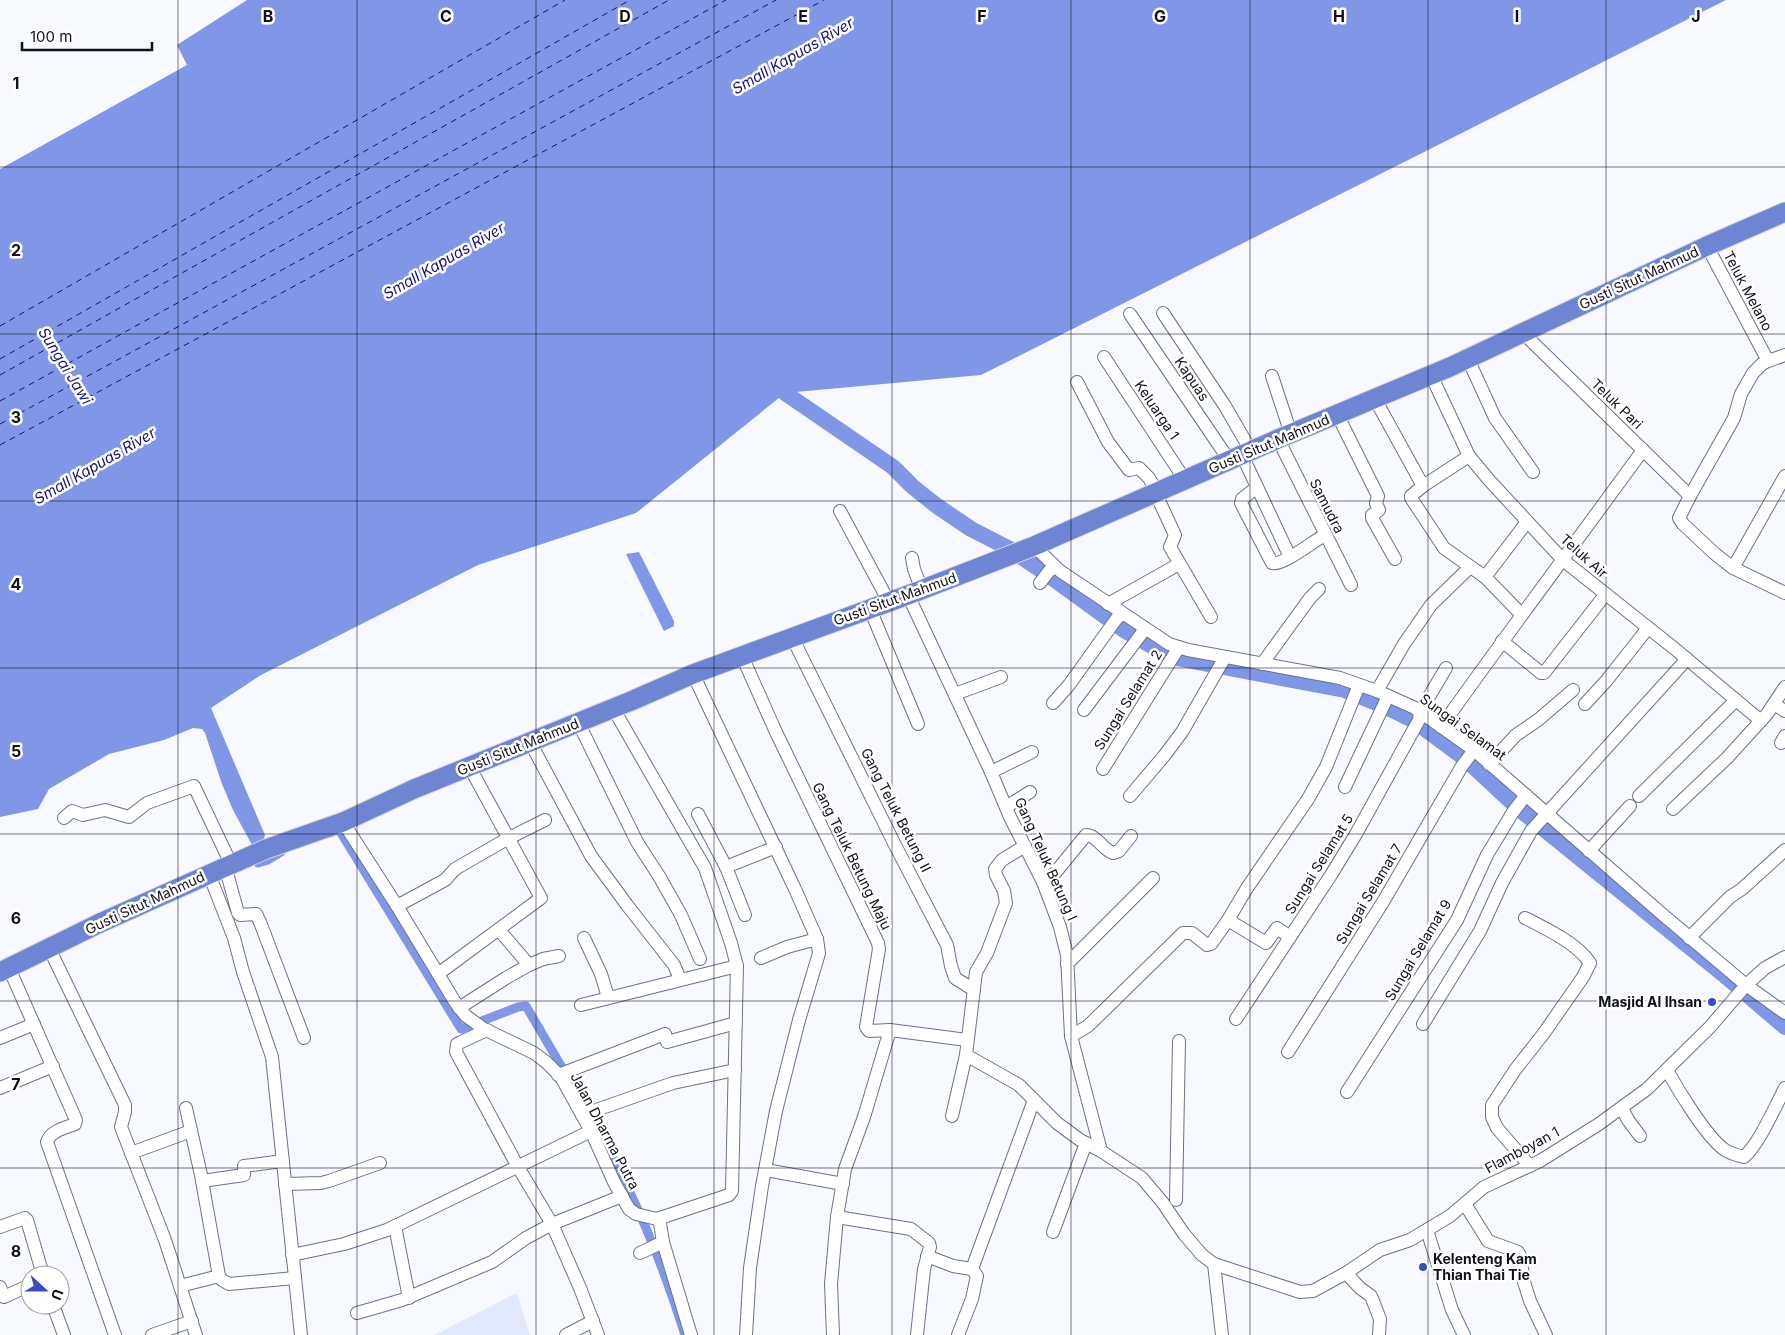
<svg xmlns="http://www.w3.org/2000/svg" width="1785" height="1335" font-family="Inter,sans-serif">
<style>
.green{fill:#e2e9fe}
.water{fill:#8096e6}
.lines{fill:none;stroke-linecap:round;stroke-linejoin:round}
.canal{stroke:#8096e6;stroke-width:9}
.river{stroke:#8096e6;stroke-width:16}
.ferry{stroke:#141571;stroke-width:1;stroke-dasharray:6 5;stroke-linecap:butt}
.minor-casing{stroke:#6a728b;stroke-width:14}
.highway-casing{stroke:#d4d4d6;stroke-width:21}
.minor{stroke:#fff;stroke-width:12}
.highway{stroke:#6e85d4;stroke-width:19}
.grid{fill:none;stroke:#0e111a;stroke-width:1;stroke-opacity:0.55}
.poi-dot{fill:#3a4cbf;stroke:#fff;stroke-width:2}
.labels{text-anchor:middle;stroke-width:5;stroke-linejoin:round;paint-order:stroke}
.street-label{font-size:14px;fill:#0e111a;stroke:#fff}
.poi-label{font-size:14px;font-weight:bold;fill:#0e111a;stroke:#fff;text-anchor:end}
.water-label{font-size:15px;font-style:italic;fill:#141571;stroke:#fff}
.grid-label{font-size:16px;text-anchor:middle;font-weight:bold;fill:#0e111a;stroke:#fff;stroke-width:5;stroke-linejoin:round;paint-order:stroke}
</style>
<rect width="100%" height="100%" fill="#f7f9fe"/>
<polygon class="green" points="517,1293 530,1335 434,1335"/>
<g class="water">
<polygon points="247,0 1726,0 981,375 785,393 636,513 478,565 261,675 211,708 265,835 258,856 233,810 222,784 205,733 202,729 193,728 164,740 109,754 49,789 38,809 0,817 0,169 187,65 177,45"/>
<polygon points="639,552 674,621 674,626 664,631 626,554"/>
</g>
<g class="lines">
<g class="canal">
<polyline points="331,833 336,830 341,833 461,1029 518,1007 526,1006 567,1076"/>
<polyline points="258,856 258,863 268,860 281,852"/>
<path d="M586,1109C627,1178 661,1258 685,1335"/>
</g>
<polyline class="river" points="785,393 893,467 913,487 937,506 971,529 1008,548 1044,572 1124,630 1171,657 1345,690 1384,706 1413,720 1463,757 1519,809 1723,974 1785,1027"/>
<g class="ferry">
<polyline points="0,326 565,0"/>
<polyline points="0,359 630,0"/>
<polyline points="0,375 669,0"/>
<polyline points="0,401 726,0"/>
<polyline points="0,424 776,0"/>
<polyline points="0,445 824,0"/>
</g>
<defs>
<g id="minor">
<polyline points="1707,246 1768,361 1785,355"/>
<polyline points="1163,313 1225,406 1251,451"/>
<polyline points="1130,314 1229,460"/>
<polyline points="1523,333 1690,496"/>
<polyline points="1104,357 1185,480"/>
<polyline points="1468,359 1495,418 1533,472"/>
<polyline points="1768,361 1762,364 1753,373 1741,394 1734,418 1690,496 1679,518 1683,524 1714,553 1733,568 1785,593"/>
<polyline points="1431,375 1469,456 1489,480 1563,560 1675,649 1761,721"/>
<polyline points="1272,376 1291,434"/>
<polyline points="1077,382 1108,442 1129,470 1139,468 1149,478 1157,492"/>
<polyline points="1375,399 1423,486"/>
<polyline points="1337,414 1378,496 1376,503 1379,510 1372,515 1372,518 1395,559"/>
<polyline points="1278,439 1351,585"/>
<polyline points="1242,455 1290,557"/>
<polyline points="1469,456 1423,486 1411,496 1411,498 1444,548 1485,577 1521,614"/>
<path d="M1257,487L1242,499L1241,503L1272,563C1283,566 1313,541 1325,535"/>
<polyline points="1155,492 1175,535 1170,547 1211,617"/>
<polyline points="840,511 889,602"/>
<polyline points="1034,546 1060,571 1169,644 1188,650 1340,678 1377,691 1415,708 1474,750 1662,914 1746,985 1785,1013"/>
<polyline points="912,558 914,569 922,590"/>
<polyline points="1733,568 1785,476"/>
<polyline points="1485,577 1527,522"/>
<polyline points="1040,583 1049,571 1055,567"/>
<polyline points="908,595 991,772 1010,817 1043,882 1060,927 1067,955 1071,1036 1101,1151"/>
<polyline points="1108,604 1179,564"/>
<polyline points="870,609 918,724"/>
<polyline points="792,637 895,845 947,945 951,966 955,978 974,990"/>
<polyline points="1502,641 1541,673 1544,673 1605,595"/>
<polyline points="742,656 775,730 878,943 879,949 866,1027 869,1031 890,1030 864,1117 845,1169 837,1217 831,1284 833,1335"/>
<polyline points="1262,664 1310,598 1319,589"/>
<polyline points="693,674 795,889 817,939 819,953 817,960 799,1020 776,1111 762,1186 750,1268 746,1335"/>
<polyline points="1377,691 1404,644 1431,605 1470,567"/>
<polyline points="955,694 1001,677"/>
<polyline points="1053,703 1069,685 1117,618 1123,614"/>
<polyline points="1585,704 1607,680 1648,628"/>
<polyline points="1774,704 1785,711"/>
<polyline points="613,708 705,868 731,943 737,966"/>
<polyline points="1084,710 1145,629"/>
<polyline points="578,722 637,842 659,876 681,915 700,959"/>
<path d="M1441,727C1507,634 1576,542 1643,450"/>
<polyline points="530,742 591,856 627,905 674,965 680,979"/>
<polyline points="1781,743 1785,736"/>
<polyline points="1489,764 1516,735 1538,720 1573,690"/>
<polyline points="1103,769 1179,647"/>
<polyline points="991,772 1032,752"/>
<polyline points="1345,787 1388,696"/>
<polyline points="1130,796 1164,756 1182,732 1225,657"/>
<polyline points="1639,796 1736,700"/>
<polyline points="1006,807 1030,792"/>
<polyline points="1673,809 1727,758 1767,714 1785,687"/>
<polyline points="698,814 726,867 776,847"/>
<polyline points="64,818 72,811 83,815 105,810 129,817 147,803 194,786 231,864"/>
<polyline points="343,822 397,906 455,1002 466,1016 484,1029 534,1053 546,1062 561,1077 591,1131 614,1182 629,1209 636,1214 657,1219 660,1223 663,1242 691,1335"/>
<polyline points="1025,846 1002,860 995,869 996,875 1004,891 1006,903 987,953 976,972 966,1055 1019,1085 1057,1123 1080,1140 1101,1151 1142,1178 1163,1203 1184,1234 1202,1255 1214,1264 1300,1292 1313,1291 1346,1273 1380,1250 1410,1240 1450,1216 1484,1187 1540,1161 1599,1124 1647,1089 1710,1027 1746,985 1765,968 1785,957"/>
<polyline points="1589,851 1630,806"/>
<polyline points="225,866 238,913 240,915 256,914 260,922 304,1038"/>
<polyline points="726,867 745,915"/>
<polyline points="209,874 234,938 243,972 272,1057 301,1335"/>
<path d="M1043,882L1055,873L1086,835C1097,835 1103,850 1113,853L1119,851L1131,836"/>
<polyline points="397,906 445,880 455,869 507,839 545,820"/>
<path d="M1525,918C1545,928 1578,944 1590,963L1583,977L1544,1033L1515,1070L1492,1105V1117L1497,1128L1530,1166"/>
<polyline points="1228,920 1266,943 1277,928 1290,937"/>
<polyline points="499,930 529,965 543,959 559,956"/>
<polyline points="584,938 601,974 608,997"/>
<polyline points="1689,938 1730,897 1742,889 1785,850"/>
<polyline points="49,948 125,1105 125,1112 121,1127 165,1240 196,1335"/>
<polyline points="761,958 787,947 817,939"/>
<polyline points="1067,964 1153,878"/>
<path d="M9,968L76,1120L75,1124C65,1128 50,1131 47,1142L115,1335"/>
<polyline points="438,974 541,898 469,766"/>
<polyline points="581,1005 737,966 732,1191 729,1195 657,1219"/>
<polyline points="459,1008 506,978 529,965"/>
<polyline points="1236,1019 1331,875 1356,834 1419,720 1420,712 1446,668"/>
<polyline points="1423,1024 1480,931 1502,883 1531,831 1687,659"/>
<polyline points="487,1030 461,1042 457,1044 456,1052 518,1167 552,1224 580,1288 598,1335"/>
<polyline points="890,1030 967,1040"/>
<polyline points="1071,1036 1088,1026 1183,933 1192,933 1207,945 1211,944 1228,920 1247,888 1308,799 1326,767 1359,685"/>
<polyline points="0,1038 34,1024"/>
<polyline points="1288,1052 1383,902 1462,766 1474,750"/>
<path d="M1667,1070C1678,1090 1707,1138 1725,1150C1731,1154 1737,1155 1744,1157C1759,1144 1775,1107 1785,1088"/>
<polyline points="558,1075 665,1034 667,1042 736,1023"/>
<polyline points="0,1088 53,1066"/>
<polyline points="1347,1092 1457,920 1487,855 1513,812 1526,795"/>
<polyline points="186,1108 201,1175 219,1276 222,1280 229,1284 295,1278"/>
<polyline points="1622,1108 1628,1120 1640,1136"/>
<polyline points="582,1115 673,1083 735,1070"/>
<polyline points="952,1116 966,1055"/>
<polyline points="131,1153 191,1131"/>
<polyline points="766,1170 843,1184"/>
<polyline points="202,1181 244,1175 244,1166 283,1161"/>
<polyline points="285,1184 321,1183 329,1181 380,1163"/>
<polyline points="1176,1200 1179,1041"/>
<polyline points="1465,1204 1488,1241 1518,1252 1520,1256 1524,1282 1530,1301 1546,1335"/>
<polyline points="837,1217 911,1229 929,1243 930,1247 924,1269 917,1335"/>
<polyline points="395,1226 409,1298"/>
<polyline points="0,1227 25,1218 27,1220 43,1275"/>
<polyline points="1427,1230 1452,1310 1464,1335"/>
<polyline points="1053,1232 1086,1143"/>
<polyline points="640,1253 663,1242"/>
<polyline points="292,1255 344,1244 387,1230 591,1131"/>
<polyline points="927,1256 953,1266 972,1269"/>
<polyline points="1214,1264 1222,1335"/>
<polyline points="1346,1273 1360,1288 1371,1296 1380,1319 1379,1335"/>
<polyline points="180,1286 219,1276"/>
<polyline points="0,1287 4,1297 30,1285"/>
<polyline points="53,1305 64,1335"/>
<polyline points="357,1313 402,1300 492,1262 526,1238 552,1224 622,1196"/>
<polyline points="152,1335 192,1321"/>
<polyline points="566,1335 593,1321"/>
<polyline points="958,1335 972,1299 977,1276 972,1269 1034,1100"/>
</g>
<polyline id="highway" points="0,972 100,923 266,849 343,822 414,789 631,701 693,674 908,595 1034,546 1278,439 1450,367 1707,246 1785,212"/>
</defs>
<use href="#minor" class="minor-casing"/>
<use href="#highway" class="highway-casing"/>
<use href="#minor" class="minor"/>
<use href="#highway" class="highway"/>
</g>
<path class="grid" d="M178,0V1335M357,0V1335M536,0V1335M714,0V1335M892,0V1335M1071,0V1335M1250,0V1335M1428,0V1335M1606,0V1335M0,167H1785M0,334H1785M0,501H1785M0,668H1785M0,834H1785M0,1001H1785M0,1168H1785"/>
<g class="poi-dot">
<circle cx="1712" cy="1002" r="5"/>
<circle cx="1423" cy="1267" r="5"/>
</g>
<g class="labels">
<g class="street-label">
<text transform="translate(1639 278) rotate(-25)" y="5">Gusti Situt Mahmud</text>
<text transform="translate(1748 291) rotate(62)" y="5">Teluk Melano</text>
<text transform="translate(1192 379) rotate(56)" y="5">Kapuas</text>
<text transform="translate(1617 404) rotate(44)" y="5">Teluk Pari</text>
<text transform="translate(1157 410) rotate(56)" y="5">Keluarga 1</text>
<text transform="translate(1269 444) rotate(-23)" y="5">Gusti Situt Mahmud</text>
<text transform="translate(1327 506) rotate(63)" y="5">Samudra</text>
<text transform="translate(1584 556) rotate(42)" y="5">Teluk Air</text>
<text transform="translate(895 599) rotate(-20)" y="5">Gusti Situt Mahmud</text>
<text transform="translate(1128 700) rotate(-58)" y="5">Sungai Selamat 2</text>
<text transform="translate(1463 727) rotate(36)" y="5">Sungai Selamat</text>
<text transform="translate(518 747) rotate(-22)" y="5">Gusti Situt Mahmud</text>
<text transform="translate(896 810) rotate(63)" y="5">Gang Teluk Betung II</text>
<text transform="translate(852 856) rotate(64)" y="5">Gang Teluk Betung Maju</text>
<text transform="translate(1046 859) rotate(66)" y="5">Gang Teluk Betung I</text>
<text transform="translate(1319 864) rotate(-58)" y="5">Sungai Selamat 5</text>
<text transform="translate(1369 894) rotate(-59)" y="5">Sungai Selamat 7</text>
<text transform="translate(145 903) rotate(-25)" y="5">Gusti Situt Mahmud</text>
<text transform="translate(1418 950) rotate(-59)" y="5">Sungai Selamat 9</text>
<text transform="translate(605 1131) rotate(62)" y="5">Jalan Dharma Putra</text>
<text transform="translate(1522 1150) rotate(-28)" y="5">Flamboyan 1</text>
</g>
<g class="poi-label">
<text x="1702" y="1007">Masjid Al Ihsan</text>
<text x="1433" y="1264" text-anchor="start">Kelenteng Kam<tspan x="1433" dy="16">Thian Thai Tie</tspan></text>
</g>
<g class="water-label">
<text transform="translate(793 56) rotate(-30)" y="5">Small Kapuas River</text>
<text transform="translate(444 261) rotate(-30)" y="5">Small Kapuas River</text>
<text transform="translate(65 366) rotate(58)" y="5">Sungai Jawi</text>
<text transform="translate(95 466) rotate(-30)" y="5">Small Kapuas River</text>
</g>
</g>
<g class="grid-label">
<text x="268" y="22">B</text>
<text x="446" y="22">C</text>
<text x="625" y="22">D</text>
<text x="803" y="22">E</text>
<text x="982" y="22">F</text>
<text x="1160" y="22">G</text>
<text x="1339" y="22">H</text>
<text x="1517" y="22">I</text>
<text x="1696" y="22">J</text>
<text x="16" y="89">1</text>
<text x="16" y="256">2</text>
<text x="16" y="423">3</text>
<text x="16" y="590">4</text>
<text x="16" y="757">5</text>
<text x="16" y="924">6</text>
<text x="16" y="1090">7</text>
<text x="16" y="1257">8</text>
</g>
<g transform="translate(45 1290) rotate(111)"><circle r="24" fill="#ffffff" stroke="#9fa0a3"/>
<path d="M0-4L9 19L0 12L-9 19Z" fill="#3a4cbf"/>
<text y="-8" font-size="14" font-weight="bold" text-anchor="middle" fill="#0e111a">U</text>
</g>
<path d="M22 42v8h130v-8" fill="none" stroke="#0e111a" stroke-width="2.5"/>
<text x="30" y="42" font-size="15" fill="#0e111a" stroke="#ffffff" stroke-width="4" paint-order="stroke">100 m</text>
</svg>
